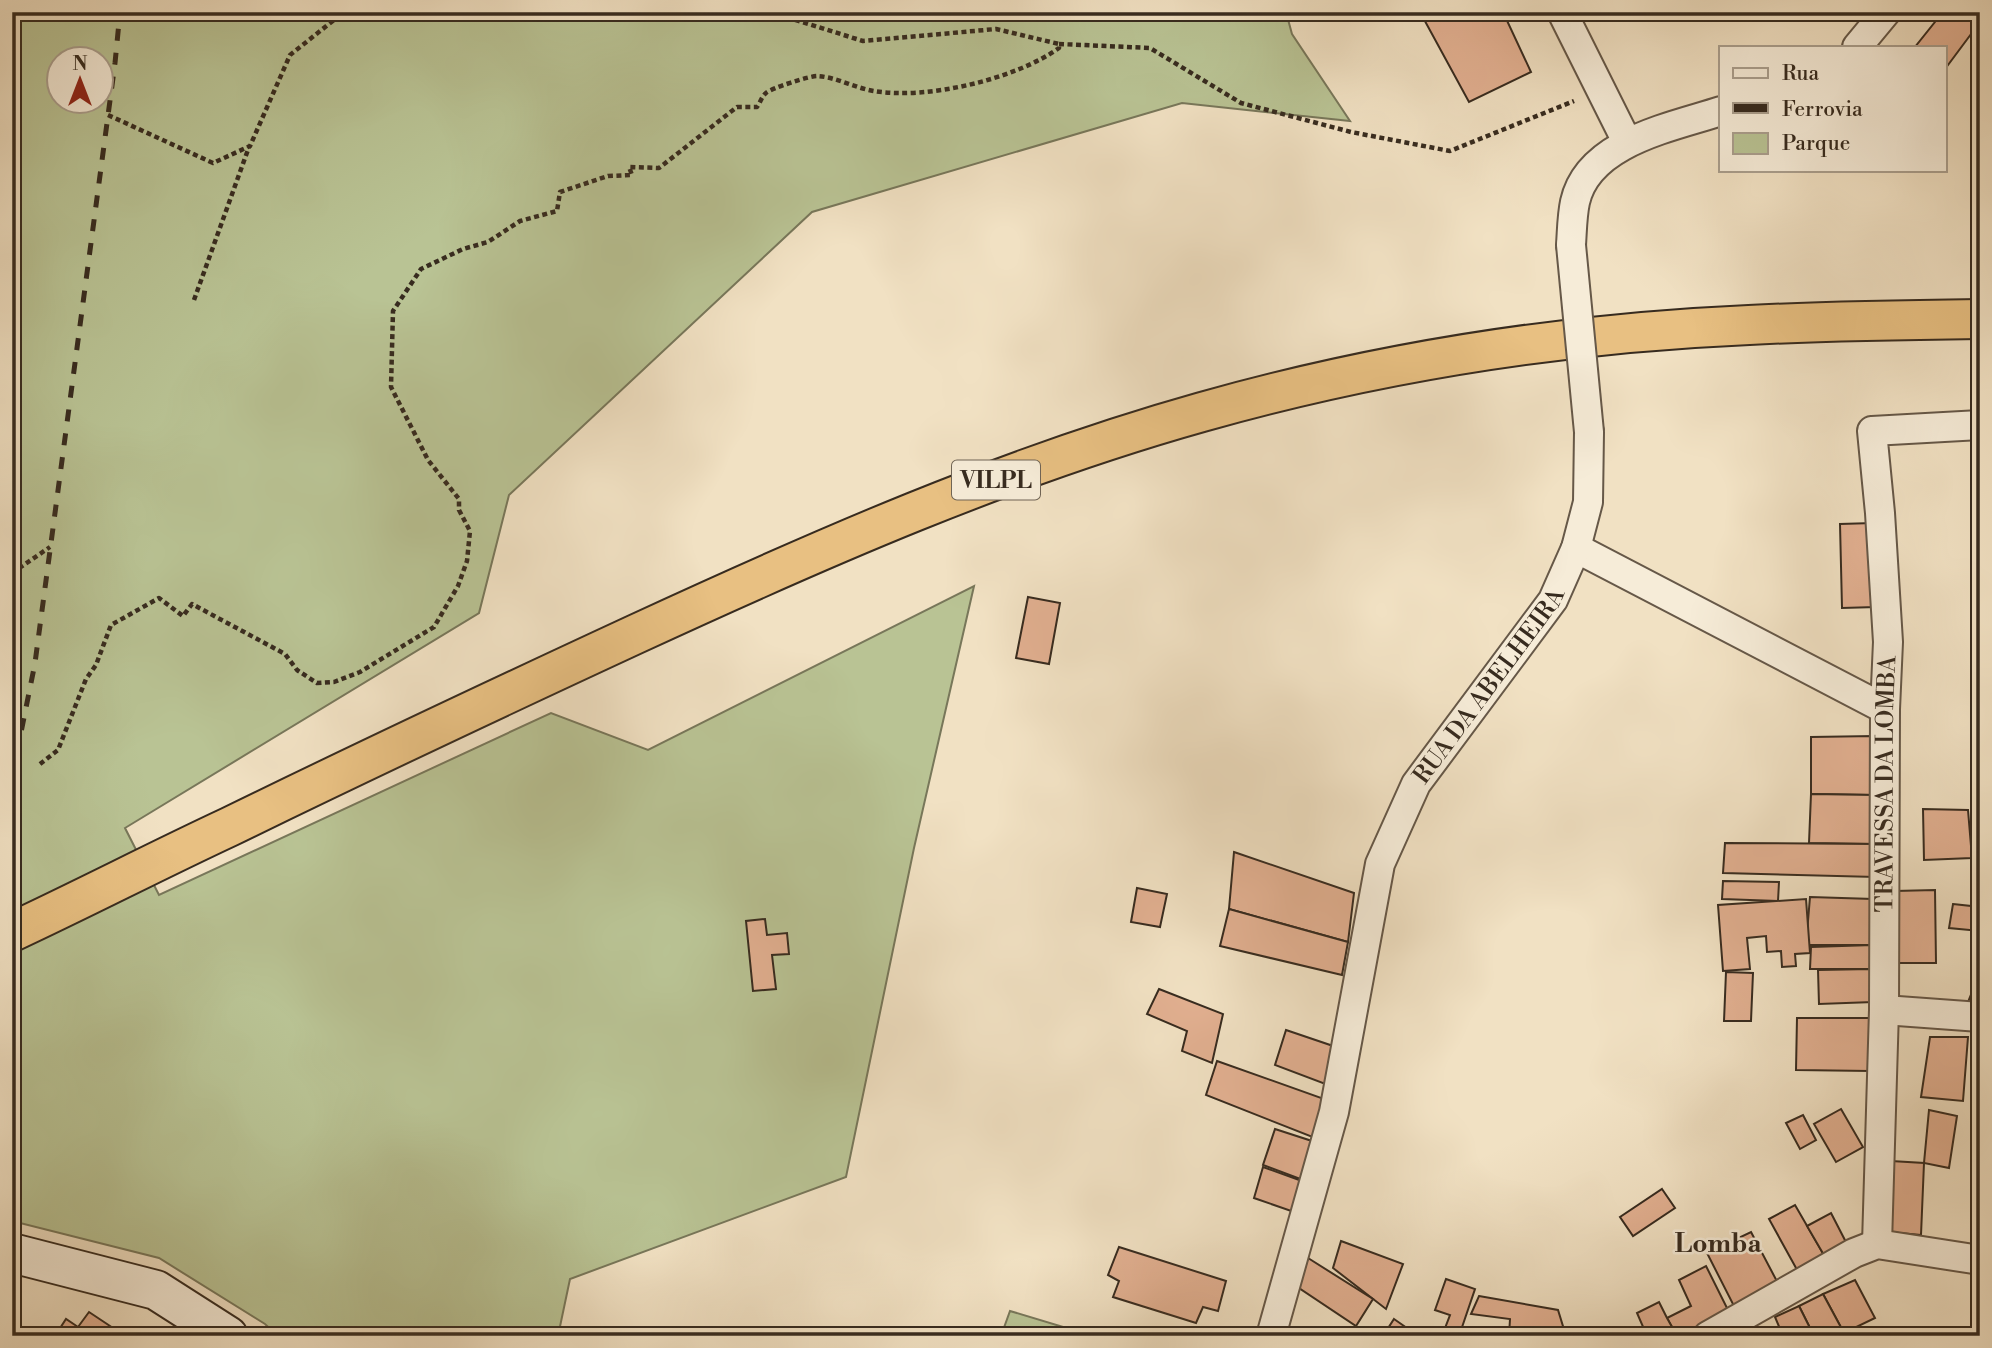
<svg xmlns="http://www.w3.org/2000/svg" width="1992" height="1348" font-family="'Libre Bodoni',serif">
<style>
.green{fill:#b9c394;stroke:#78775a;stroke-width:2;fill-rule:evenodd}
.building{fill:#e2b091;stroke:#372b1f;stroke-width:2}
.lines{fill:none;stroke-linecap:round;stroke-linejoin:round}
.minor-casing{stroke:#665848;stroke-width:32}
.secondary-casing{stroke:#372b1f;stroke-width:42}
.trunk-casing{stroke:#372b1f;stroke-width:42}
.path{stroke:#372b1f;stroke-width:4.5;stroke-dasharray:5 3.5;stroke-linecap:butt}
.minor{stroke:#f6ecd8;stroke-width:28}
.secondary{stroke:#f6ecd8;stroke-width:38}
.trunk{stroke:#e8c082;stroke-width:38}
.rail{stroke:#372b1f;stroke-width:5;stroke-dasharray:12 12;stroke-linecap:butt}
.minor-bridge-casing{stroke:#665848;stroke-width:32;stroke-linecap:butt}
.minor-bridge{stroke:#f6ecd8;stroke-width:28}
.labels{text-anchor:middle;stroke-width:5;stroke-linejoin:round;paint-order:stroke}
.shield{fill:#f6ecd8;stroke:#706556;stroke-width:2}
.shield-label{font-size:23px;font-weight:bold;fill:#372b1f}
.street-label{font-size:24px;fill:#372b1f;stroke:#f6ecd8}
.neighbourhood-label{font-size:26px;font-weight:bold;fill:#372b1f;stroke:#f6ecd8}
</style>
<rect width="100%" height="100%" fill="#f1e1c3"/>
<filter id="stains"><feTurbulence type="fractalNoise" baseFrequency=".00286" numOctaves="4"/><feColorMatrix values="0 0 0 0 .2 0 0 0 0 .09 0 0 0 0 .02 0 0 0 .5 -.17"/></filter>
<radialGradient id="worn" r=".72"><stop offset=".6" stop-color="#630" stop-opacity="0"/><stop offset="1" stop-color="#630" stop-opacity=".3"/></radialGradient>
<g class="green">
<path d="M12,12H1286L1292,34L1350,121L1182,103L812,212L509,495L479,613L125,828L159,895L551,713L648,750L974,586L914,848L846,1177L570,1279L558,1336H278L265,1324L159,1258L12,1221ZM60,60H102V102H60Z"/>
<polygon points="1010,1311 1093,1336 1001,1336"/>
</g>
<g class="building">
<polygon points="1420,12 1503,12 1531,72 1469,102"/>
<polygon points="1943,12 1967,12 1980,22 1945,69 1945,47 1915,47"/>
<polygon points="1873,523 1876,607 1842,608 1840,524"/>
<polygon points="1028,597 1060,603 1049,664 1016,658"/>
<polygon points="1874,736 1875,795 1811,794 1811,737"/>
<polygon points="1811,794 1875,795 1875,844 1809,843"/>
<polygon points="1923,809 1968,810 1972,858 1924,860"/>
<polygon points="1725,843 1875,844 1876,877 1723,873"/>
<polygon points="1234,852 1354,893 1348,942 1229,909"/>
<polygon points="1723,881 1779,882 1778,901 1722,899"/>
<polygon points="1137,888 1167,894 1160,927 1131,922"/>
<polygon points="1935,890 1936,963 1897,963 1895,891"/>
<polygon points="1810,897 1873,899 1873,945 1806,945"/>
<polygon points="1806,899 1810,953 1795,954 1796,966 1782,967 1781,951 1767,952 1766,936 1747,938 1750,969 1723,971 1718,905"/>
<polygon points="1953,904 1980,907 1980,931 1949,928"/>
<polygon points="1229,909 1348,942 1342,975 1220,946"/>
<polygon points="765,919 767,935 787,933 789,954 772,955 776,989 753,991 746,921"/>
<polygon points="1873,945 1872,969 1810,969 1811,947"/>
<polygon points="1872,969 1873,1002 1819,1004 1818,970"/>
<polygon points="1726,972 1753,973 1751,1021 1724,1021"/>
<polygon points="1980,972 1980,1005 1968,1002"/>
<polygon points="1159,989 1223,1014 1212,1063 1182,1051 1187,1031 1147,1014"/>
<polygon points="1797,1018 1870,1018 1870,1071 1796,1070"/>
<polygon points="1286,1030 1339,1048 1328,1085 1275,1065"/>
<polygon points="1930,1037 1968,1037 1963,1101 1921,1097"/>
<polygon points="1217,1061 1327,1100 1315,1138 1206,1095"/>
<polygon points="1841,1109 1863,1147 1836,1162 1814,1124"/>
<polygon points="1929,1110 1957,1116 1949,1168 1924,1163"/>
<polygon points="1803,1115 1816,1140 1800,1149 1786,1123"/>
<polygon points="1275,1129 1315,1142 1303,1180 1263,1165"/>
<polygon points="1891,1161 1924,1163 1921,1235 1889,1232"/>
<polygon points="1263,1167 1302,1181 1294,1212 1254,1198"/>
<polygon points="1662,1189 1675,1208 1633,1236 1620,1217"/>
<polygon points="1795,1205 1828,1262 1801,1277 1769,1219"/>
<polygon points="1831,1213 1849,1248 1828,1262 1807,1226"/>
<polygon points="1751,1232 1781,1289 1737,1312 1707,1253"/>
<polygon points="1341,1241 1403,1264 1386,1309 1333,1268"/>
<polygon points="1119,1247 1226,1281 1218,1311 1203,1307 1196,1323 1113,1297 1119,1281 1108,1275"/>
<polygon points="1308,1258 1373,1299 1356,1326 1299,1288"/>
<polygon points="1706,1266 1732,1318 1697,1336 1677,1336 1667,1318 1691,1306 1679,1280"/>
<polygon points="1446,1279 1475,1289 1459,1336 1442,1336 1450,1315 1435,1310"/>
<polygon points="1855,1280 1875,1318 1844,1333 1823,1294"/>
<polygon points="1823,1294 1844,1333 1845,1336 1814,1336 1799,1306"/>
<polygon points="1479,1296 1558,1310 1566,1336 1509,1336 1510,1319 1471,1314"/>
<polygon points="1659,1302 1667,1318 1677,1336 1647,1336 1637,1313"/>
<polygon points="1799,1306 1814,1336 1783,1336 1775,1317"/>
<polygon points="89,1312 125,1336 55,1336 66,1319 78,1327"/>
<polygon points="1394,1319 1414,1333 1412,1336 1383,1336"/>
</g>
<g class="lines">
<defs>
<g id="minor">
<polyline points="1562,12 1627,142"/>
<polyline points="1857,47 1886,12"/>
<path d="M1571,245C1572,231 1572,216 1575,202C1588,142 1672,127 1721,111"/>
<polyline points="1576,548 1885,709"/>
<polyline points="1884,1010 1980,1017"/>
<path id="s1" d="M1877,1244L1884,1010L1885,709L1888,642L1880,513L1872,431L1980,425"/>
<path id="s2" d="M1271,1336L1334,1112L1380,864L1416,784L1553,600L1576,548L1588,502L1589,432"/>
<polyline points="1708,1336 1854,1253 1877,1244 1980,1260"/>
</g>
<polyline id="secondary" points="12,1253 156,1290 228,1336"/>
<path id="trunk" d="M12,932C85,898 156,861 229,827C364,761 500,697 636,634C820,549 1006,467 1202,412C1379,362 1565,333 1749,325C1826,321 1903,320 1980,319"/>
</defs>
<use href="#minor" class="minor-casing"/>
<use href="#secondary" class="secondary-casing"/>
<use href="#trunk" class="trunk-casing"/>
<g class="path">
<polyline points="1059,44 1150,48 1241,103 1351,132 1450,151 1574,101"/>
<polyline points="108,115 213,163 250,146 290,55 344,12"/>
<polyline points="194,300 249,147"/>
<polyline points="12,573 50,547"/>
<path d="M40,764L58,750L86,679L96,665L111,625L159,598L183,616L192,604L285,654L297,670L317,683L334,682L360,672L434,627L458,586L467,561L470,531L459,510V499L428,460L391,387L393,311L421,269L463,249L488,242L520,221L557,211L560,192L608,176L632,175L629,167L659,168L737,107H757C760,103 762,96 766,93C771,88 810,76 817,76C836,77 855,88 874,91C927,100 1016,79 1059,48V44L996,29L863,41L770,12"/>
</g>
<use href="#minor" class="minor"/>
<use href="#secondary" class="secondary"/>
<use href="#trunk" class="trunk"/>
<polyline class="rail" points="12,777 35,663 115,63 120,12"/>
<defs>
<polyline id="minor-bridge" points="1571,245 1589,432"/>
</defs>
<use href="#minor-bridge" class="minor-bridge-casing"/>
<use href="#minor-bridge" class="minor-bridge"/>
</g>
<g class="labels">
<rect class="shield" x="952" y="460.5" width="88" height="39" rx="5"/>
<g class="shield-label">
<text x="996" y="488">VILPL</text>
</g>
<g class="street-label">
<text dy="8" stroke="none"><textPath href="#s2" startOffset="695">RUA DA ABELHEIRA</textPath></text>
<text dy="8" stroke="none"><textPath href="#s1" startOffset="460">TRAVESSA DA LOMBA</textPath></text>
</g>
<g class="neighbourhood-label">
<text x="1718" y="1252">Lomba</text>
</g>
</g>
<rect width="1992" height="1348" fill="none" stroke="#f1e1c3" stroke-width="42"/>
<rect x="14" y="14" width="1964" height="1320" fill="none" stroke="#372b1f" stroke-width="3.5"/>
<rect x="21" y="21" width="1950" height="1306" fill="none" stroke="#372b1f" stroke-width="2"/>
<rect x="1719" y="46" width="228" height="126" fill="#f6ecd8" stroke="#aa9f8e" stroke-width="2"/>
<rect x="1733" y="68" width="35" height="10" fill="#f6ecd8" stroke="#aa9f8e" stroke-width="2"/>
<text x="1782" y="80" font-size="21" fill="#372b1f">Rua</text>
<rect x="1733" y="103" width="35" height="10" fill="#372b1f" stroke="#aa9f8e" stroke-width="2"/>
<text x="1782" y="116" font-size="21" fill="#372b1f">Ferrovia</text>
<rect x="1733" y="133" width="35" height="21" fill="#b9c394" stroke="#aa9f8e" stroke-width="2"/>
<text x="1782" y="150" font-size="21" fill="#372b1f">Parque</text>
<g transform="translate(80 80)"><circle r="33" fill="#f6ecd8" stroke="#aa9f8e" stroke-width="2"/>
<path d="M0-5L12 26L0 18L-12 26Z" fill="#8f2418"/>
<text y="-10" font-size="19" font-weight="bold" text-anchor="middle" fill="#372b1f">N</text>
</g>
<rect width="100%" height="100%" filter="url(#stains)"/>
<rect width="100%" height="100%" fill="url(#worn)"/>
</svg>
